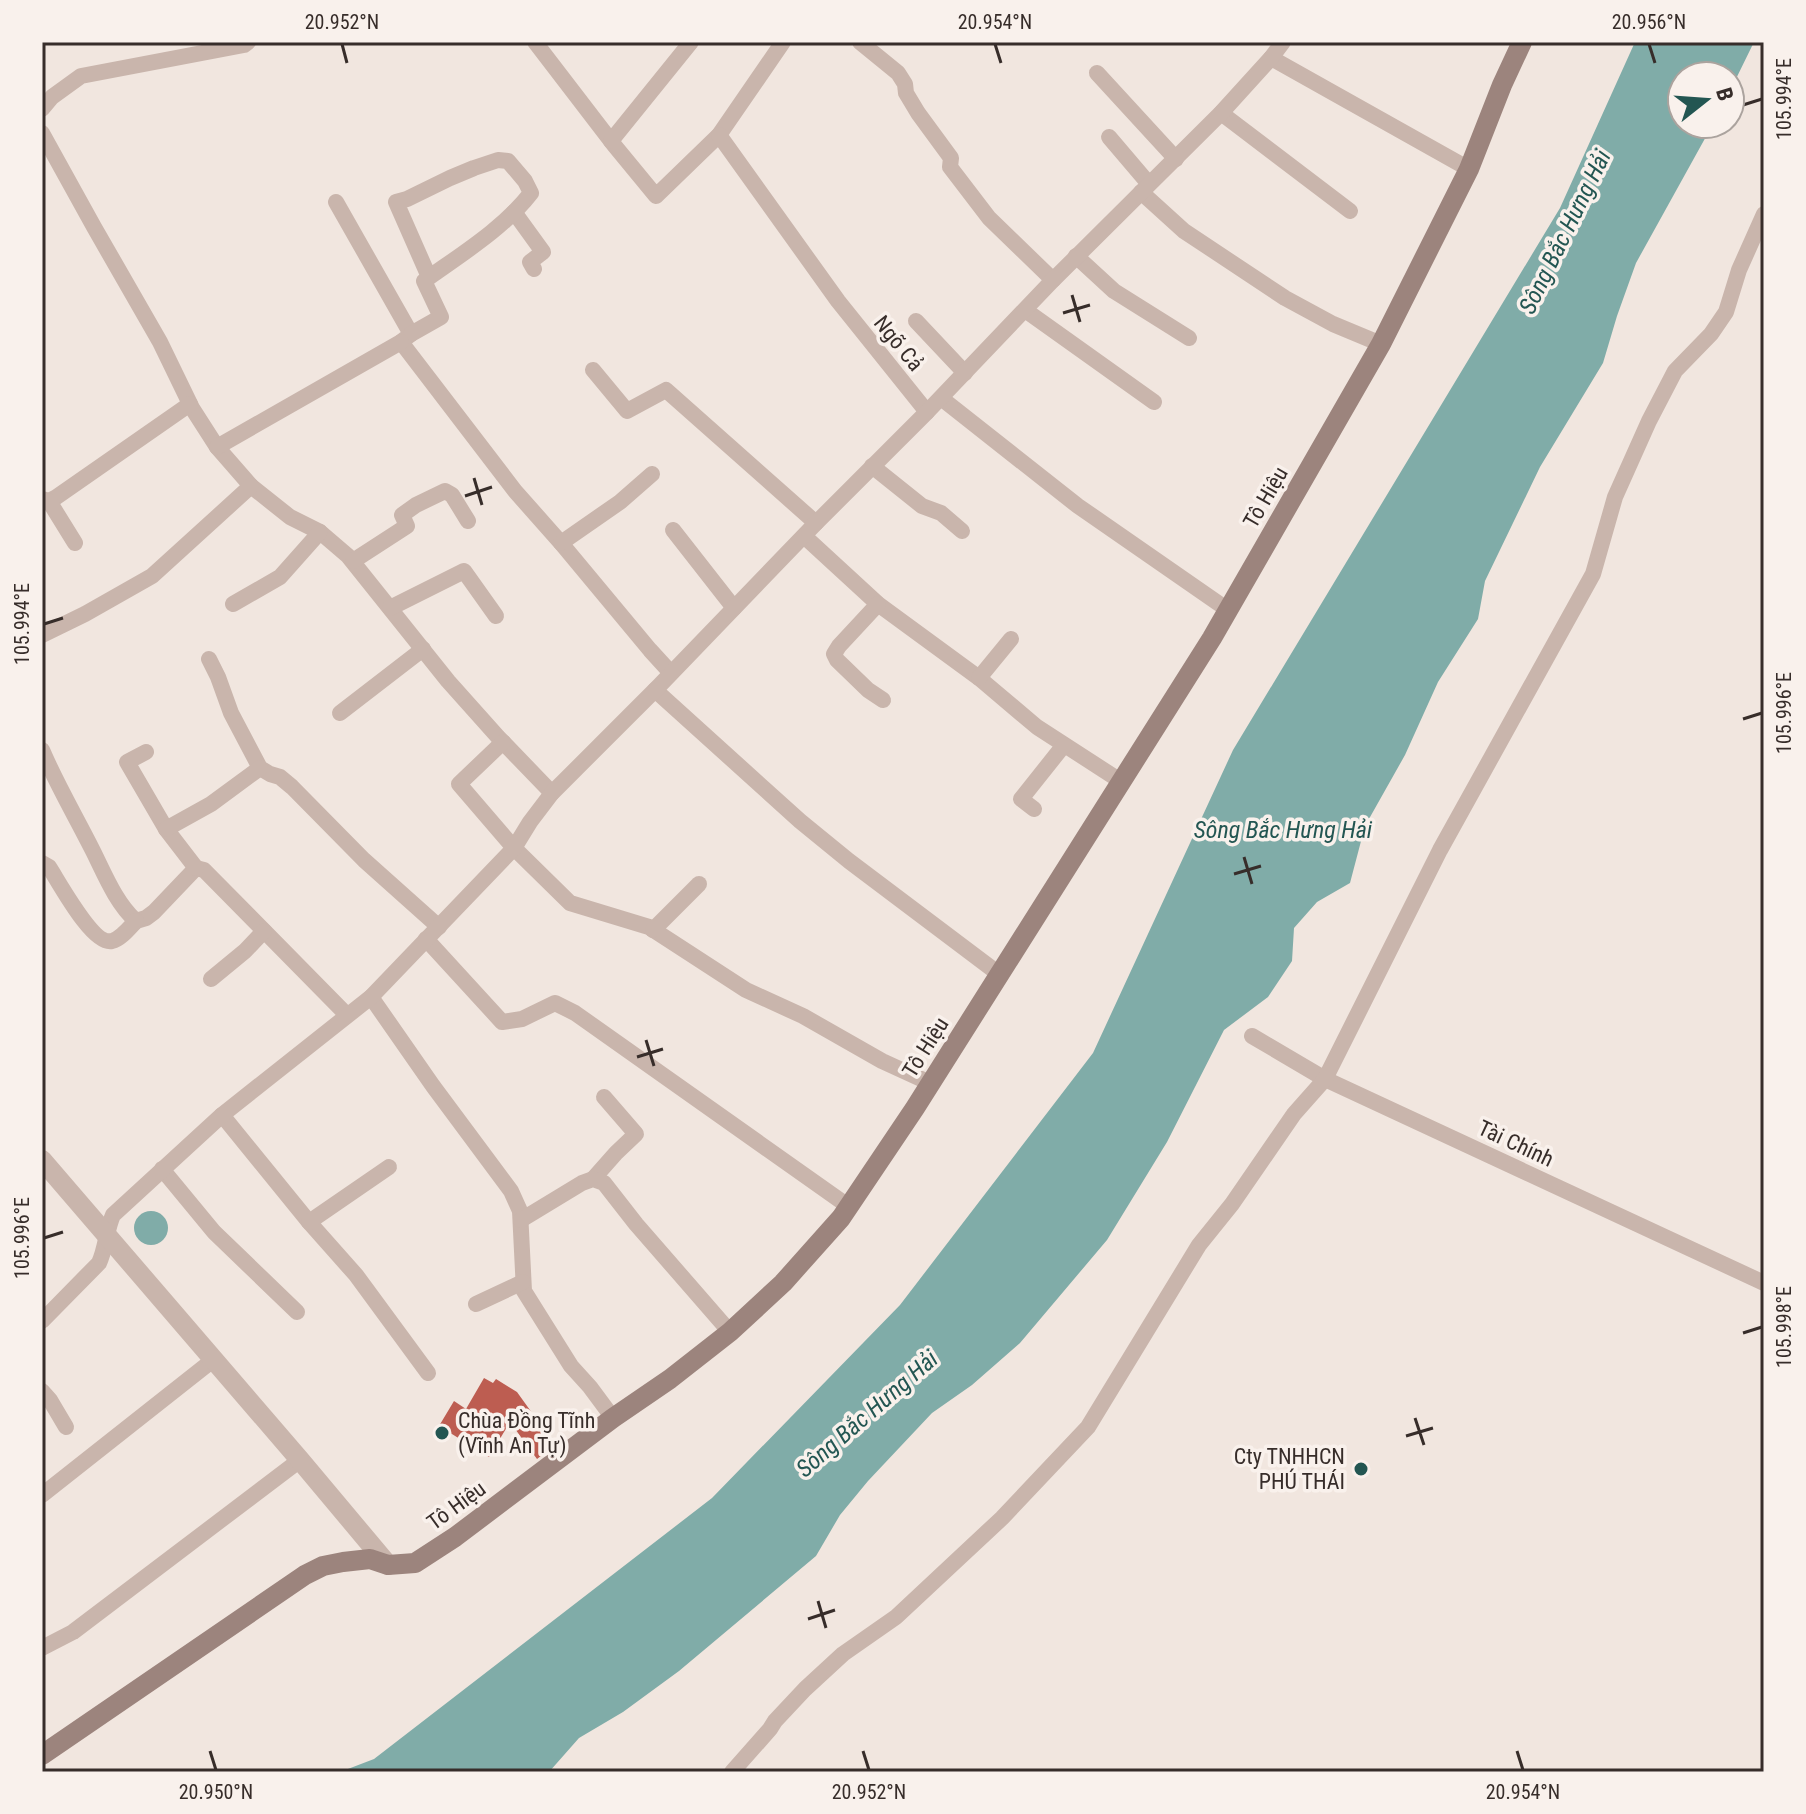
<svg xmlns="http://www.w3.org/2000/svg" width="1806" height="1814" font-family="'Roboto Condensed',sans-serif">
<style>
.water{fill:#80aca8}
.building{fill:#bd5d51}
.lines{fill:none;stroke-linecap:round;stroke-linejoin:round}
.minor{stroke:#c9b5ac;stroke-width:16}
.tertiary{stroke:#c9b5ac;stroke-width:20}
.secondary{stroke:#9c847d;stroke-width:20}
.ticks{fill:none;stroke:#372d2a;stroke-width:3}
.poi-dot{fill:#235652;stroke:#f9f1ec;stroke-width:3}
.labels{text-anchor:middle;stroke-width:7;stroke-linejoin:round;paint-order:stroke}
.street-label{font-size:22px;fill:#372d2a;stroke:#f9f1ec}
.poi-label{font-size:22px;fill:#372d2a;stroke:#f9f1ec;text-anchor:start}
.water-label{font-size:24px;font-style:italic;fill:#235652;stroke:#f9f1ec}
.neatline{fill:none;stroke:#372d2a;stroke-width:3}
.ticks-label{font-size:20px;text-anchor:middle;fill:#372d2a}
</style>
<rect width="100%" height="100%" fill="#f1e6df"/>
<g class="water">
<polygon points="1635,42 1754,42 1730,91 1730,76 1682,76 1682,124 1713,124 1636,263 1617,316 1603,363 1540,467 1485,581 1478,619 1438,682 1405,755 1365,826 1350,883 1317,902 1294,928 1292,961 1268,997 1224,1030 1167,1142 1107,1240 1020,1343 972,1385 932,1413 868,1481 840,1515 816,1556 679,1671 623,1712 579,1738 549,1772 340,1772 374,1759 712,1498 900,1305 1093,1053 1233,750 1560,208"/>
<circle cx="151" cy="1228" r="17"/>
</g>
<polygon class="building" points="484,1378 493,1383 496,1379 517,1392 555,1445 537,1459 510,1422 489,1457 439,1426 454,1401 466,1409"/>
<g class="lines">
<g class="minor">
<polyline points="535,42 614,145 656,196 719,135 783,42"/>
<polyline points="860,42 898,73 905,84 906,93 918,113 951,158 950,167 989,218 1053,280"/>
<polyline points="1271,58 1469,169"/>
<polyline points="1097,73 1176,159"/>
<polyline points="42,109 52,97 81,76 244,45 248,42"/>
<polyline points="1221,113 1350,211"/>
<polyline points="42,133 94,227 160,342 192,408 217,447 251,486 290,517 320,532 348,556 448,681 498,737 552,793"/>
<polyline points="719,135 838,301 927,412"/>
<polyline points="1109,137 1149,184"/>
<polyline points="611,141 691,42"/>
<polyline points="1141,192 1184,231 1285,298 1333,324 1381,344"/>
<polyline points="336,202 411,334 401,342 515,491 561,543 650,650 671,673"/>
<polyline points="514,212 543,252 530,262 534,269"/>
<polyline points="1076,256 1114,291 1189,338"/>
<polyline points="1025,310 1154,402"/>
<polyline points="916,321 965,373"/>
<path d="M411,334L441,317L424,281C460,255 503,229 531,193L525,181L508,161L498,160L474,168L450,178L407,199L396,202L429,277"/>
<polyline points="593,370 627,411 666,390 816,523"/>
<polyline points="941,398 1078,506 1228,610"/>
<polyline points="217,447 401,342"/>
<polyline points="872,466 922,506 941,513 962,531"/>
<polyline points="42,499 49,501 55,498 190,404"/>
<polyline points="49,501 75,543"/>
<polyline points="673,530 734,608"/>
<polyline points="804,536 878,604 979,678 1037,727 1122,782"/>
<polyline points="561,543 620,502 652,474"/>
<polyline points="353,561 407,526 402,515 416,505 445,491 452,495 468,521"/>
<polyline points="233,604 280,577 320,532"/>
<polyline points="878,604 839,646 834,654 837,660 868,690 883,700"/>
<polyline points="390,608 464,571 496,616"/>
<polyline points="42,635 85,614 152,576 251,486"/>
<polyline points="209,659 218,677 231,713 260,768 270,774 280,777 292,787 364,860 439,927"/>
<polyline points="979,678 1011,639"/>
<polyline points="655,690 800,821 849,861 999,974"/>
<polyline points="340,713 423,649"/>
<polyline points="503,742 459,784 514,848 570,903 649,927 746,990 803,1016 882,1061 930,1083"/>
<path d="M42,750C57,785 76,817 93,851C105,875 116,903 136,921L146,918L154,912L196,868L204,870L347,1015"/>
<polyline points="146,752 127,762 166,829 196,868"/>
<polyline points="1034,809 1021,799 1064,745"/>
<polyline points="166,829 211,804 260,768"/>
<path d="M42,863L49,867C59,882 93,946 112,941C121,939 130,927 136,921"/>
<polyline points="653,930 699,884"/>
<polyline points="426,939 502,1022 522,1019 555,1003 575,1013 848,1206"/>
<polyline points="211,979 245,951 264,931"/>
<polyline points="371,997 433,1086 511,1191 520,1211 524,1291 571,1366 590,1387 613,1418"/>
<polyline points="1252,1036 1325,1079 1764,1283"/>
<polyline points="222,1115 309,1222 356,1275 428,1373"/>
<polyline points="162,1169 214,1232 297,1312"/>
<polyline points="593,1179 616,1153 636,1134 604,1097"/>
<polyline points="521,1220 582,1183 593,1179 604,1183 636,1224 730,1332"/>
<polyline points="309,1222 389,1167"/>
<polyline points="476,1304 523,1282"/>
<path d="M42,1321L99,1263C106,1248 106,1231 113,1215L222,1115L371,997L514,848L530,822L552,793L659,686L816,523L927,412L1053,280L1221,113L1271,58L1283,42"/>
<polyline points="42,1391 50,1400 66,1427"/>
<polyline points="42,1495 213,1360"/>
<polyline points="42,1648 73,1632 300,1460"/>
<polyline points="732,1772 770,1729 775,1721 805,1689 843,1654 896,1617 1002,1518 1088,1427 1199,1245 1232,1204 1294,1114 1325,1079 1440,850 1593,574 1615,497 1649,421 1675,371 1711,334 1726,312 1739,270 1764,214"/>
</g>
<polyline class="tertiary" points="42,1160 300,1460 388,1565"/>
<polyline class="secondary" points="42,1755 305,1575 323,1566 343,1562 370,1559 388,1565 415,1563 455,1537 613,1418 670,1379 730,1332 783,1283 841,1218 915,1108 1212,638 1381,344 1469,169 1502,85 1522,42"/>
</g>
<path class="ticks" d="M342,44L347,63M995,44L1001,63M1649,44L1655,63M1743,105L1762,99M1072,295L1080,322M1063,313L1090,305M474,478L482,505M465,496L492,487M44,624L63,618M1743,719L1762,713M1244,857L1252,884M1234,874L1261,866M646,1040L654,1066M637,1057L663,1049M44,1238L63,1232M1743,1333L1762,1327M1415,1418L1424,1445M1406,1436L1433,1428M818,1601L826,1628M808,1619L835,1610M210,1751L216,1770M863,1751L869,1770M1517,1751L1523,1770"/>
<g class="poi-dot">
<circle cx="442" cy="1433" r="8"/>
<circle cx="1361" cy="1469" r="8"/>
</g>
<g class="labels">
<g class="street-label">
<text transform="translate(899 343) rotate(51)" y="8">Ngõ Cả</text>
<text transform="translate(1265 497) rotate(-60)" y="8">Tô Hiệu</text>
<text transform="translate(925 1047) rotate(-58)" y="8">Tô Hiệu</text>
<text transform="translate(1516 1143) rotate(25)" y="8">Tài Chính</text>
<text transform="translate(456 1505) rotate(-36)" y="8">Tô Hiệu</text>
</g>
<g class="poi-label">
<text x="458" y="1428">Chùa Đồng Tĩnh<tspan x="458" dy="25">(Vĩnh An Tự)</tspan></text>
<text x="1345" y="1464" text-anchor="end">Cty TNHHCN<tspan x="1345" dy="25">PHÚ THÁI</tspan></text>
</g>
<g class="water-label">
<text transform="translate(1565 232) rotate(-64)" y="8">Sông Bắc Hưng Hải</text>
<text x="1283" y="838">Sông Bắc Hưng Hải</text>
<text transform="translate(867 1414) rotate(-41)" y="8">Sông Bắc Hưng Hải</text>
</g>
</g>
<rect width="1806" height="1814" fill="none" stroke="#f9f1ec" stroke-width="88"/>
<g transform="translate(1706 100) rotate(73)"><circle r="38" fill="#f9f1ec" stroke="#aba39e" stroke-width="2"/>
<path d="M0-6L14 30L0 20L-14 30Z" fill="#235652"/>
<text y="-12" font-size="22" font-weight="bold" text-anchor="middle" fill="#372d2a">B</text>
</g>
<rect x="44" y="44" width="1718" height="1726" class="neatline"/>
<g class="ticks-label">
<text x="342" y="29">20.952°N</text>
<text x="995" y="29">20.954°N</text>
<text x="1649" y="29">20.956°N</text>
<text transform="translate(1784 99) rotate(-90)" y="7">105.994°E</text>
<text transform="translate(22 624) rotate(-90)" y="7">105.994°E</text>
<text transform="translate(1784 713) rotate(-90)" y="7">105.996°E</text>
<text transform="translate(22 1238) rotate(-90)" y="7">105.996°E</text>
<text transform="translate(1784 1327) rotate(-90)" y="7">105.998°E</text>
<text x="216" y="1799">20.950°N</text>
<text x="869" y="1799">20.952°N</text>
<text x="1523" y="1799">20.954°N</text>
</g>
</svg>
